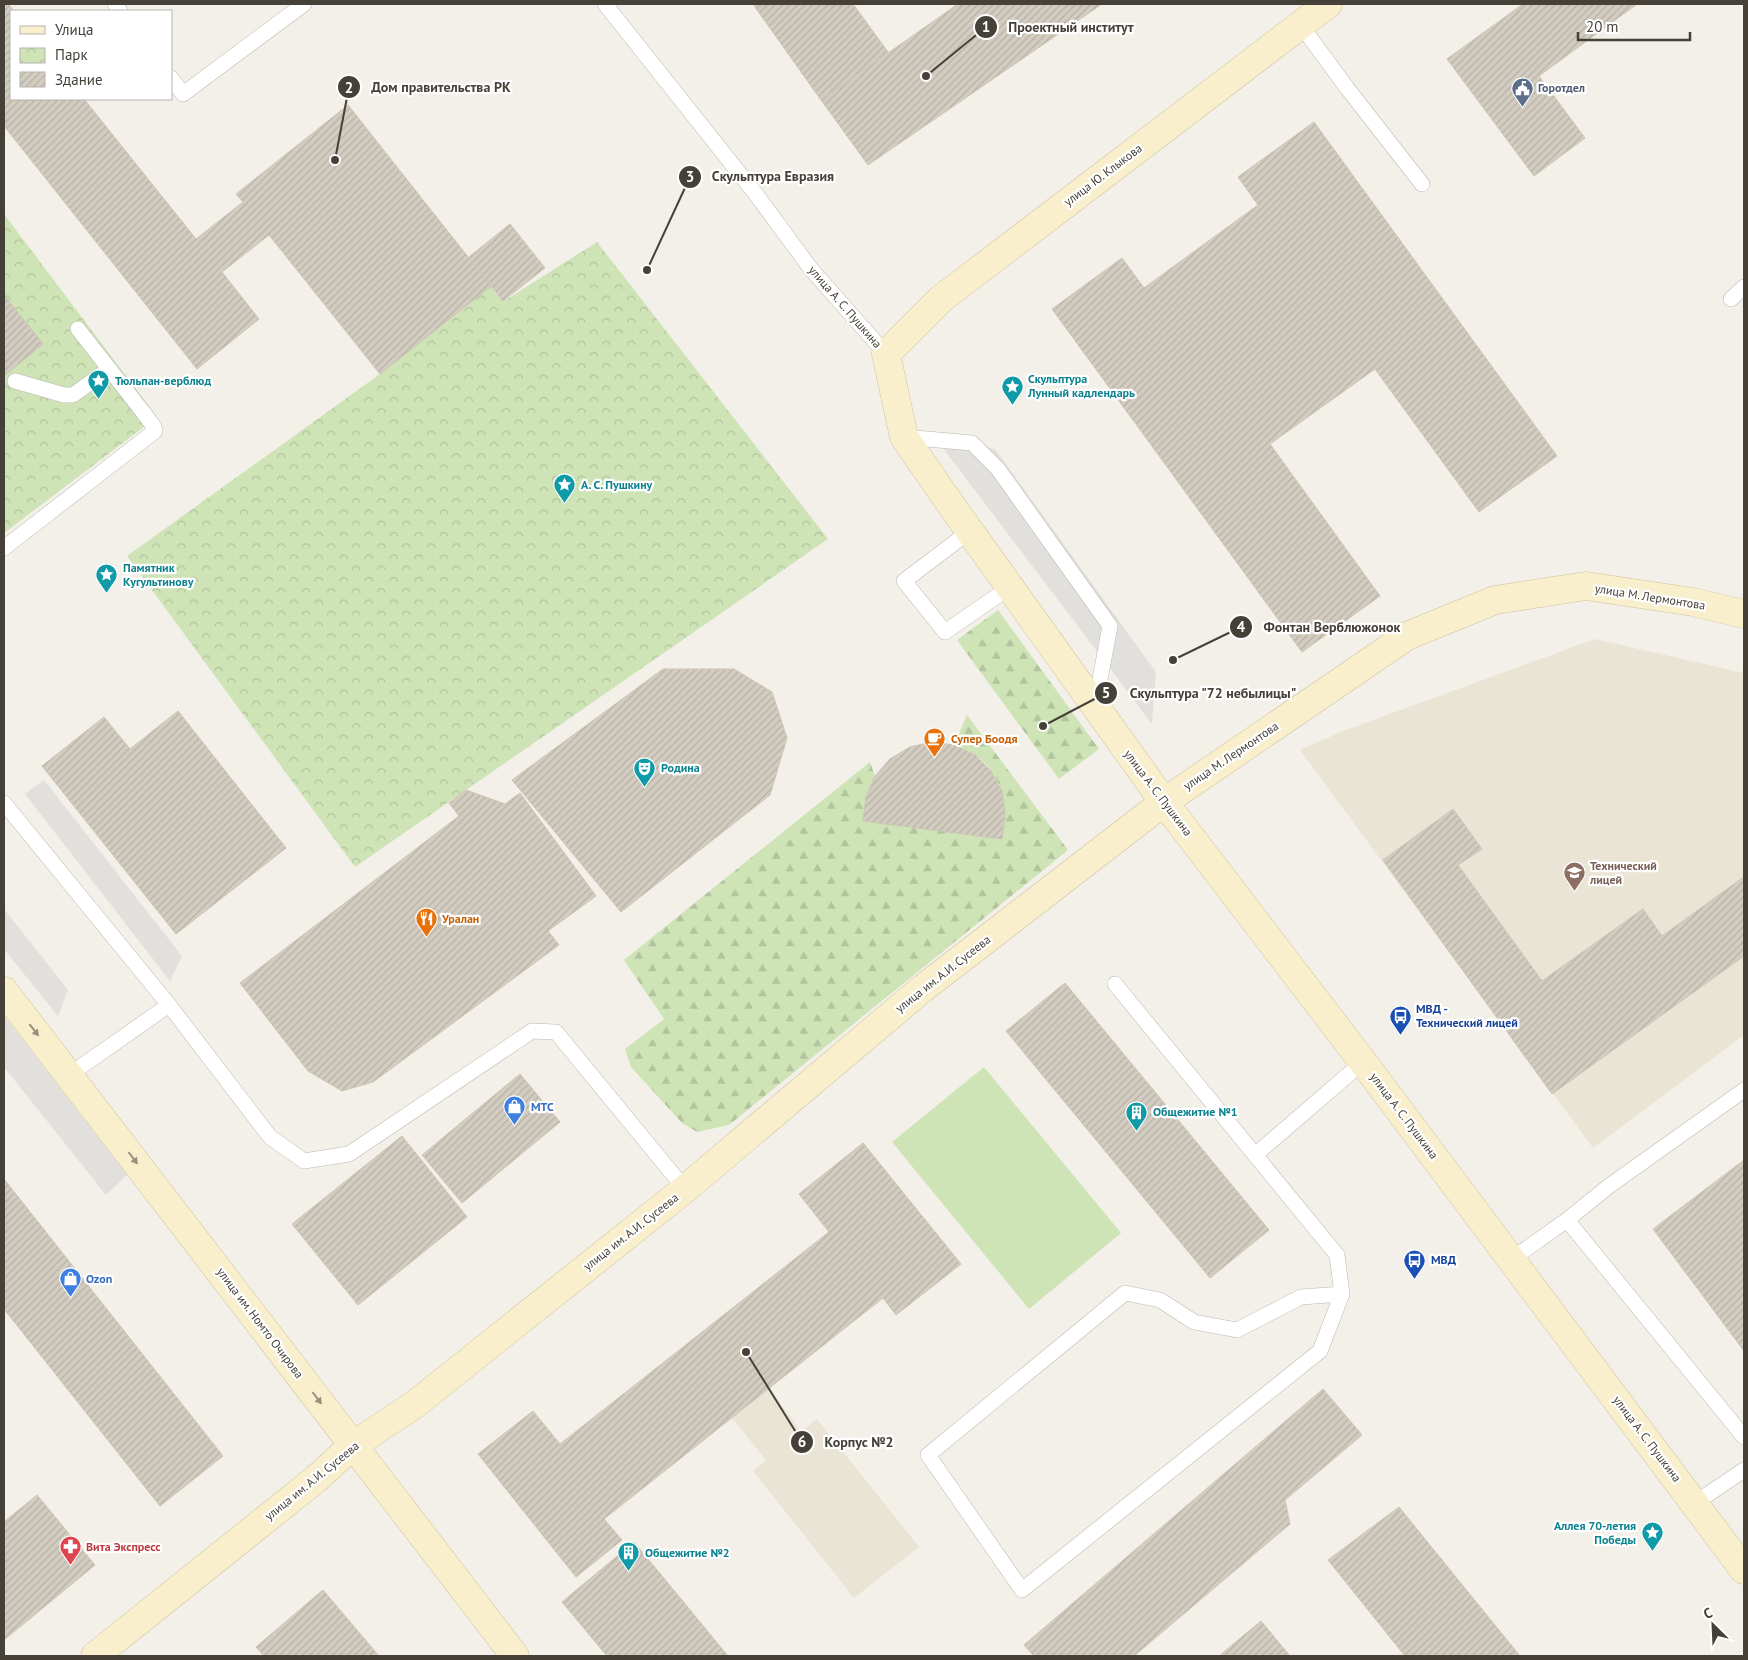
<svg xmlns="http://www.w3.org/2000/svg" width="1748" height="1660" font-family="'PT Sans',sans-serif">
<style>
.education{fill:#eae4d4}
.grass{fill:#cee3b6}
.forest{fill:url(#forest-firs)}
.park{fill:url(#park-crowns)}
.parking{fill:#e2e0dd}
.building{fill:url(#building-hatch);stroke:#cdc4b4}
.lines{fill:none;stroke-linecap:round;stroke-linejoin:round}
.lane-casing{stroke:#bdb8ac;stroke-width:16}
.secondary-casing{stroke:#cec29d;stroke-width:29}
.lane{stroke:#fff;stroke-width:15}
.secondary{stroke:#f9efcd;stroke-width:28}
.oneway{fill:#978f7b}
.labels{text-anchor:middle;stroke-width:4.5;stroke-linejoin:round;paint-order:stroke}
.service-label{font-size:12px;font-weight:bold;fill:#4e5e75;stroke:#fff;text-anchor:start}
.street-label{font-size:12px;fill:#464138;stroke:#fff}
.culture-label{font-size:12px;font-weight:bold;fill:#0d838f;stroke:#fff;text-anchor:start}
.food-label{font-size:12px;font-weight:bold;fill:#c56008;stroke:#fff;text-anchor:start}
.education-label{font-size:12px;font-weight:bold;fill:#785e54;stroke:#fff;text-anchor:start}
.transit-label{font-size:12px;font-weight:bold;fill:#164399;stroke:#fff;text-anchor:start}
.shop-label{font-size:12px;font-weight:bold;fill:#366cbe;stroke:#fff;text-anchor:start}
.health-label{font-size:12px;font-weight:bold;fill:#be3a42;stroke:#fff;text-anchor:start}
.leader{fill:none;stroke:#464138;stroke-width:2}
.callout-dot{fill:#464138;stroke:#fff;stroke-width:2}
.mark-label{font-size:15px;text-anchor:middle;font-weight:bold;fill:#fff}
.callout-label{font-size:14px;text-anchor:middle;font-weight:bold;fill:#464138;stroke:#fff;stroke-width:4.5;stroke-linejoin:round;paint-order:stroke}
</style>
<defs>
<pattern id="forest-firs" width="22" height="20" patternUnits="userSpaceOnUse" patternTransform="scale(1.25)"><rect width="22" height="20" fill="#cee3b6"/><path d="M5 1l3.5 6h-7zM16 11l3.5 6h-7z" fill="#b2c49d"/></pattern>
<pattern id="park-crowns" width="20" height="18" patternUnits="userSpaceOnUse" patternTransform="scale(1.25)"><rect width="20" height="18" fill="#cee3b6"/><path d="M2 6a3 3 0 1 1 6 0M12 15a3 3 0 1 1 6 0" fill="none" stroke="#b2c49d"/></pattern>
<pattern id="building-hatch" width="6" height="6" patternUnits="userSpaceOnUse" patternTransform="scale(1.25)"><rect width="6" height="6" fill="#d3ccc0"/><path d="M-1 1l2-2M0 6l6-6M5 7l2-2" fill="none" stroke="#b6b0a6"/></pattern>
</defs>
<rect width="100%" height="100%" fill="#f3f0e9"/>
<g class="education">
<polygon points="1595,639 1744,673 1744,1035 1593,1148 1300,750 1343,731"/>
<polygon points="769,1389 801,1431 817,1419 919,1547 854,1598 753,1471 766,1460 732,1418"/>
</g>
<polygon class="grass" points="984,1067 1121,1233 1029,1309 892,1142"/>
<g class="forest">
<polygon points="998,610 1099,749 1059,779 957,640"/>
<path d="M967,715L1068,850L729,1125L697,1132L682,1123L631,1067L625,1049L664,1019L624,960L870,762L875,776L866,797L863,821L1002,839C1007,805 1005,777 975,755C969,751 961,748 954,745Z"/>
</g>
<g class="park">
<polygon points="4,214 157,417 4,533"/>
<polygon points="597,242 828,539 355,867 127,556 380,374 491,286 504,301"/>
</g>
<g class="parking">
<polygon points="933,435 995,449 1156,672 1152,724"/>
<polygon points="44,780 182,956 170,981 25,794"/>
<polygon points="4,909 68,990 58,1016 4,949"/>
<polygon points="4,1016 127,1175 106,1195 4,1067"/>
</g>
<g class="building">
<polygon points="4,4 8,4 14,11 11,11 11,99 84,99 196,239 243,202 236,194 348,105 491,286 380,374 269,235 222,272 259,319 197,369 4,126"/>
<polygon points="753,4 766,4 757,10"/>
<polygon points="766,4 853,4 888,52 821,100 757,10"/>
<polygon points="958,4 1102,4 868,165 821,100"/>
<polygon points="1523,4 1637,4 1539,76 1585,138 1534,176 1447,59"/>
<polygon points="1314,122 1557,456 1479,512 1375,369 1270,444 1380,596 1302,652 1052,309 1122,258 1144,288 1258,205 1238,177"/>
<polygon points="510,224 545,268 503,301 469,257"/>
<polygon points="4,295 43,344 4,376"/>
<polygon points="663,669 734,669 772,692 787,738 770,795 621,912 512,780"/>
<polygon points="178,711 286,848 176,934 42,766 104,717 130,749"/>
<polygon points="932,742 954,745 975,755 991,771 1002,791 1005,814 1002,839 863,821 866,797 875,776 890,759 910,747"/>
<polygon points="466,790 505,804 520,793 596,896 548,931 559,945 373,1082 342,1091 308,1071 240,983 459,816 449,803"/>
<polygon points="1453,809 1482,849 1458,865 1542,981 1643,909 1662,936 1744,877 1744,956 1552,1094 1383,860"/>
<polygon points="1065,983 1269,1230 1210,1278 1006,1031"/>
<polygon points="520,1074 560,1122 462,1203 422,1155"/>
<polygon points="402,1136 467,1217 358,1305 292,1224"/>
<polygon points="863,1143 961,1264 896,1315 883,1298 604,1519 622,1540 576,1577 478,1454 533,1411 560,1444 829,1232 799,1194"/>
<polygon points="1744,1160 1744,1351 1653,1229"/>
<polygon points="4,1179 223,1456 160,1506 4,1309"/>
<polygon points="1323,1389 1362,1435 1285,1500 1290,1524 1134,1656 1034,1656 1024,1645"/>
<polygon points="37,1495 95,1565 4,1640 4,1522"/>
<polygon points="1399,1507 1520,1656 1405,1656 1328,1560"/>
<polygon points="634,1542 728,1656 607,1656 562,1602"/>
<polygon points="323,1590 379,1656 264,1656 256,1647"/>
<polygon points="1261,1621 1290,1656 1219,1656"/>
</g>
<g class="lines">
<defs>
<g id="lane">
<polyline points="115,4 120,11"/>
<polyline points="605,4 755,193 811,269 886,354"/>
<polyline points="1300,24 1347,88 1422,184"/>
<polyline points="171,78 183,94 304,4"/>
<polyline points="1731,299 1744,287"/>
<polyline points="15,381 64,395 73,395 109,369"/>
<polyline points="904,437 972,443 998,469 1110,626 1095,706"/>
<polyline points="970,531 904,581 945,632 1010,587"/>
<polyline points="4,548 155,431 154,427 143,412 78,329"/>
<polyline points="4,803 169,1005 270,1137 304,1161 349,1154 532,1031 556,1032 685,1189"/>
<polyline points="1115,984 1337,1255 1342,1294 1320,1351 1022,1590 928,1455 1125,1293 1160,1300 1194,1322 1237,1330 1301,1297 1342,1294"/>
<polyline points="69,1075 169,1005"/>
<polyline points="1255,1155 1363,1062"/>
<polyline points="1567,1220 1744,1437"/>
<polyline points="1512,1259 1567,1220 1609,1186 1744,1090"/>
<polyline points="1695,1503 1744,1470"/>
</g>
<g id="secondary">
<polyline points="1328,4 941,299 886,354 904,437 956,512 1164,802 1363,1062 1744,1570"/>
<polyline points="4,991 515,1656"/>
<polyline points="95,1656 316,1479 352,1446 414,1405 685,1189 922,989 1164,802 1407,636 1495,600 1586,586 1693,602 1744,614"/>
</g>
</defs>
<use href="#lane" class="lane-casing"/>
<use href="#secondary" class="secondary-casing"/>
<use href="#lane" class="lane"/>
<use href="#secondary" class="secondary"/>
</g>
<defs><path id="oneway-solid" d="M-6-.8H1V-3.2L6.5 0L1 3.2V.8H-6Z" transform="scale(1.25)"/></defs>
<g class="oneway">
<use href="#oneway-solid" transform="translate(34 1030) rotate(52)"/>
<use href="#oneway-solid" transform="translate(133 1158) rotate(53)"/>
<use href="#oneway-solid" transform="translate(317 1398) rotate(53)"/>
</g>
<defs>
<symbol id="civic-pin" viewBox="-11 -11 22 30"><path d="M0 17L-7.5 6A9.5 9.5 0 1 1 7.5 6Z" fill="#5c6f8a" stroke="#fff"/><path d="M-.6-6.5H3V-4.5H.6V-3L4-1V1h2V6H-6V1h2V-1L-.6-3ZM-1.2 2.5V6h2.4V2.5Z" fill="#fff"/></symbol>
<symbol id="sight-pin" viewBox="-11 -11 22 30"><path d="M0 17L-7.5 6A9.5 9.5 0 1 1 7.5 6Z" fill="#0f9aa8" stroke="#fff"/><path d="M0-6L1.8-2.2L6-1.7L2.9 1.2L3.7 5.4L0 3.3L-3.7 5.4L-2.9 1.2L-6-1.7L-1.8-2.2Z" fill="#fff"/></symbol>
<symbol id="cafe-pin" viewBox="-11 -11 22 30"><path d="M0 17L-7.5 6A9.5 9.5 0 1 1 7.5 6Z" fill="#e8710a" stroke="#fff"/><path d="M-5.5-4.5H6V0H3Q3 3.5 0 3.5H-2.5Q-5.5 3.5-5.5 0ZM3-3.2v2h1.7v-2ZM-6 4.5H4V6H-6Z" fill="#fff"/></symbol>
<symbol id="theatre-pin" viewBox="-11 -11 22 30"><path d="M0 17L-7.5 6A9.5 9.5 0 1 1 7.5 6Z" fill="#0f9aa8" stroke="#fff"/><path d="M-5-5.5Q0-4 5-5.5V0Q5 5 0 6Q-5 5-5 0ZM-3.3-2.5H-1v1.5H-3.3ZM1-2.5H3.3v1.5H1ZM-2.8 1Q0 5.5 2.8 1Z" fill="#fff"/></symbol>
<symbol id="school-pin" viewBox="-11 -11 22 30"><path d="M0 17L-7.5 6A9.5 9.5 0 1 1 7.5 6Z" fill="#8d6e63" stroke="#fff"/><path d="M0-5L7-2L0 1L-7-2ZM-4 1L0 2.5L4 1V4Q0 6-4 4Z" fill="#fff"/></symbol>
<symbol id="restaurant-pin" viewBox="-11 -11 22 30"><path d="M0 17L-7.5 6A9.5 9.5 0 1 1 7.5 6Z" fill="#e8710a" stroke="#fff"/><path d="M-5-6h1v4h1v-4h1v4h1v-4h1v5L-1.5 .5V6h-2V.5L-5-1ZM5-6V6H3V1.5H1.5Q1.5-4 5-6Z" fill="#fff"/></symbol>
<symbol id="bus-pin" viewBox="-11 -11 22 30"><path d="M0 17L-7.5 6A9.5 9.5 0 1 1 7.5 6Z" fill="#1a4fb4" stroke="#fff"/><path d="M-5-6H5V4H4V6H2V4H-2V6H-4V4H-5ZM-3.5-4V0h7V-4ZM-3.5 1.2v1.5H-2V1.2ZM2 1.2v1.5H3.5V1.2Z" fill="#fff"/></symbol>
<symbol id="shop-pin" viewBox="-11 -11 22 30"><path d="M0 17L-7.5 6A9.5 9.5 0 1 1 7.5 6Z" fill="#3f7fe0" stroke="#fff"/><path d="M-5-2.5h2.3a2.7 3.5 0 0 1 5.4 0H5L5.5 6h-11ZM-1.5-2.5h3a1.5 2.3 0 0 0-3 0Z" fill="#fff"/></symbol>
<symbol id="building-pin" viewBox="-11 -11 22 30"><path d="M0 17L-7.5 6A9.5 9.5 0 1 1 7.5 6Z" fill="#0f9aa8" stroke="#fff"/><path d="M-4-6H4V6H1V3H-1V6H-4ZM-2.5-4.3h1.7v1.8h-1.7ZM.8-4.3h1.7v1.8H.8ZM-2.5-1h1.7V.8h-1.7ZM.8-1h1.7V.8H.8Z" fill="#fff"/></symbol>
<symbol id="pharmacy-pin" viewBox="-11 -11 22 30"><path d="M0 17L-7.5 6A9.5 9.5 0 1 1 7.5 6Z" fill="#e0444e" stroke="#fff"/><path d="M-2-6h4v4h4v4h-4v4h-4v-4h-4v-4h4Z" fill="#fff"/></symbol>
</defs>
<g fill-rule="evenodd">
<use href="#civic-pin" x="1510" y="76" width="25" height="34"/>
<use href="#sight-pin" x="86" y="368" width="25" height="34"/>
<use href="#sight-pin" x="1000" y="374" width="25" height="34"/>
<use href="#sight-pin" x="552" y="472" width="25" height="34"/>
<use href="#sight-pin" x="94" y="562" width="25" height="34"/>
<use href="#cafe-pin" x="922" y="726" width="25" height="34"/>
<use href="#theatre-pin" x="632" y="756" width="25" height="34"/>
<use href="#school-pin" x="1562" y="860" width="25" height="34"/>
<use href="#restaurant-pin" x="414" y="906" width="25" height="34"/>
<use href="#bus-pin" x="1388" y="1004" width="25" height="34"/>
<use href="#shop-pin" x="502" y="1094" width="25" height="34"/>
<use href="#building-pin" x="1124" y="1100" width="25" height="34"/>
<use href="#bus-pin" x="1402" y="1248" width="25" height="34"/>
<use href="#shop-pin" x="58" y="1266" width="25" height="34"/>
<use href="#sight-pin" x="1640" y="1520" width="25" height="34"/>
<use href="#pharmacy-pin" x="58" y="1534" width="25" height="34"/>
<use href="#building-pin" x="616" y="1540" width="25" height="34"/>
</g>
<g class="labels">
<g class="service-label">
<text x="1538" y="92">Горотдел</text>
</g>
<g class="street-label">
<text transform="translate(1103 175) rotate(-37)" y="4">улица Ю. Клыкова</text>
<text transform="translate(845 307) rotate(49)" y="4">улица А. С. Пушкина</text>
<text transform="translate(1650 597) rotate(9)" y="4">улица М. Лермонтова</text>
<text transform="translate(1231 756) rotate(-34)" y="4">улица М. Лермонтова</text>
<text transform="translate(1158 793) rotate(53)" y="4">улица А. С. Пушкина</text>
<text transform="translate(943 974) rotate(-38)" y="4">улица им. А.И. Сусеева</text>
<text transform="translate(1404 1116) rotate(53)" y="4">улица А. С. Пушкина</text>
<text transform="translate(631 1232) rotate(-38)" y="4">улица им. А.И. Сусеева</text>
<text transform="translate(260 1323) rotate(53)" y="4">улица им. Номто Очирова</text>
<text transform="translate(1647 1439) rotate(53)" y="4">улица А. С. Пушкина</text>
<text transform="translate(312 1481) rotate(-39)" y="4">улица им. А.И. Сусеева</text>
</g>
<g class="culture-label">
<text x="1028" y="383">Скульптура<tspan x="1028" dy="14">Лунный кадлендарь</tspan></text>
<text x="115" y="385">Тюльпан-верблюд</text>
<text x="581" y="489">А. С. Пушкину</text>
<text x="123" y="572">Памятник<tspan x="123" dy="14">Кугультинову</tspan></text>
<text x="661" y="772">Родина</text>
<text x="1153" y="1116">Общежитие №1</text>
<text x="1636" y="1530" text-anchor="end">Аллея 70-летия<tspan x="1636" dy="14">Победы</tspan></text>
<text x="645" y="1557">Общежитие №2</text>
</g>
<g class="food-label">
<text x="951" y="743">Супер Боодя</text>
<text x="442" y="923">Уралан</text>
</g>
<g class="education-label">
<text x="1590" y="870">Технический<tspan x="1590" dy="14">лицей</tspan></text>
</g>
<g class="transit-label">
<text x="1416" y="1013">МВД -<tspan x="1416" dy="14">Технический лицей</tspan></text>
<text x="1431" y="1264">МВД</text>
</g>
<g class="shop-label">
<text x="531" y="1111">МТС</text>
<text x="86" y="1283">Ozon</text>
</g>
<g class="health-label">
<text x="86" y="1551">Вита Экспресс</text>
</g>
</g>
<path class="leader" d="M926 76L986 27M335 160L349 87M647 270L690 177M1173 660L1241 627M1043 726L1106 693M746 1352L802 1442"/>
<g class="callout-dot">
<circle cx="926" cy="76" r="5"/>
<circle cx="335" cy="160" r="5"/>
<circle cx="647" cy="270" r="5"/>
<circle cx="1173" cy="660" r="5"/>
<circle cx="1043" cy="726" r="5"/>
<circle cx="746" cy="1352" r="5"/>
<circle cx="986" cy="27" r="12"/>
<circle cx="349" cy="87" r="12"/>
<circle cx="690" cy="177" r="12"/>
<circle cx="1241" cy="627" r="12"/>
<circle cx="1106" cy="693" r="12"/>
<circle cx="802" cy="1442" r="12"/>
</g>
<g class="mark-label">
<text x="986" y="32">1</text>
<text x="349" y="93">2</text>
<text x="690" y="182">3</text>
<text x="1241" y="632">4</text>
<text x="1106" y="698">5</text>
<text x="802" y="1447">6</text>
</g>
<g class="callout-label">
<text x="1071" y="32">Проектный институт</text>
<text x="441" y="92">Дом правительства РК</text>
<text x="773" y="181">Скульптура Евразия</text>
<text x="1332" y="632">Фонтан Верблюжонок</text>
<text x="1213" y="698">Скульптура "72 небылицы"</text>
<text x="859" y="1447">Корпус №2</text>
</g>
<rect width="1748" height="1660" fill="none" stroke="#464138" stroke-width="10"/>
<rect x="10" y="10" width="162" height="90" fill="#ffffff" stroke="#b5b3af"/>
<rect x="20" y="26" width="25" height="8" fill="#f9efcd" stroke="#b5b3af"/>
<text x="55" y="35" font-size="15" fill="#464138">Улица</text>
<rect x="20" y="48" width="25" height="15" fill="url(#park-crowns)" stroke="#b5b3af"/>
<text x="55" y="60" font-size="15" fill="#464138">Парк</text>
<rect x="20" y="72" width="25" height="15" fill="url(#building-hatch)" stroke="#b5b3af"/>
<text x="55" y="85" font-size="15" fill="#464138">Здание</text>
<g transform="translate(1713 1625) rotate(336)" stroke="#ffffff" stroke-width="4" paint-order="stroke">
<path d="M0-4L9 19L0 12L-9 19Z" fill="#464138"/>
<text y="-8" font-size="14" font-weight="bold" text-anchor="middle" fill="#464138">С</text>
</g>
<path d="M1578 32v8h112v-8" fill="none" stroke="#464138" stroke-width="2.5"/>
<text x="1586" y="32" font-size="15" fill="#464138" stroke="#ffffff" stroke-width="4" paint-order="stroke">20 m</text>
</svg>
